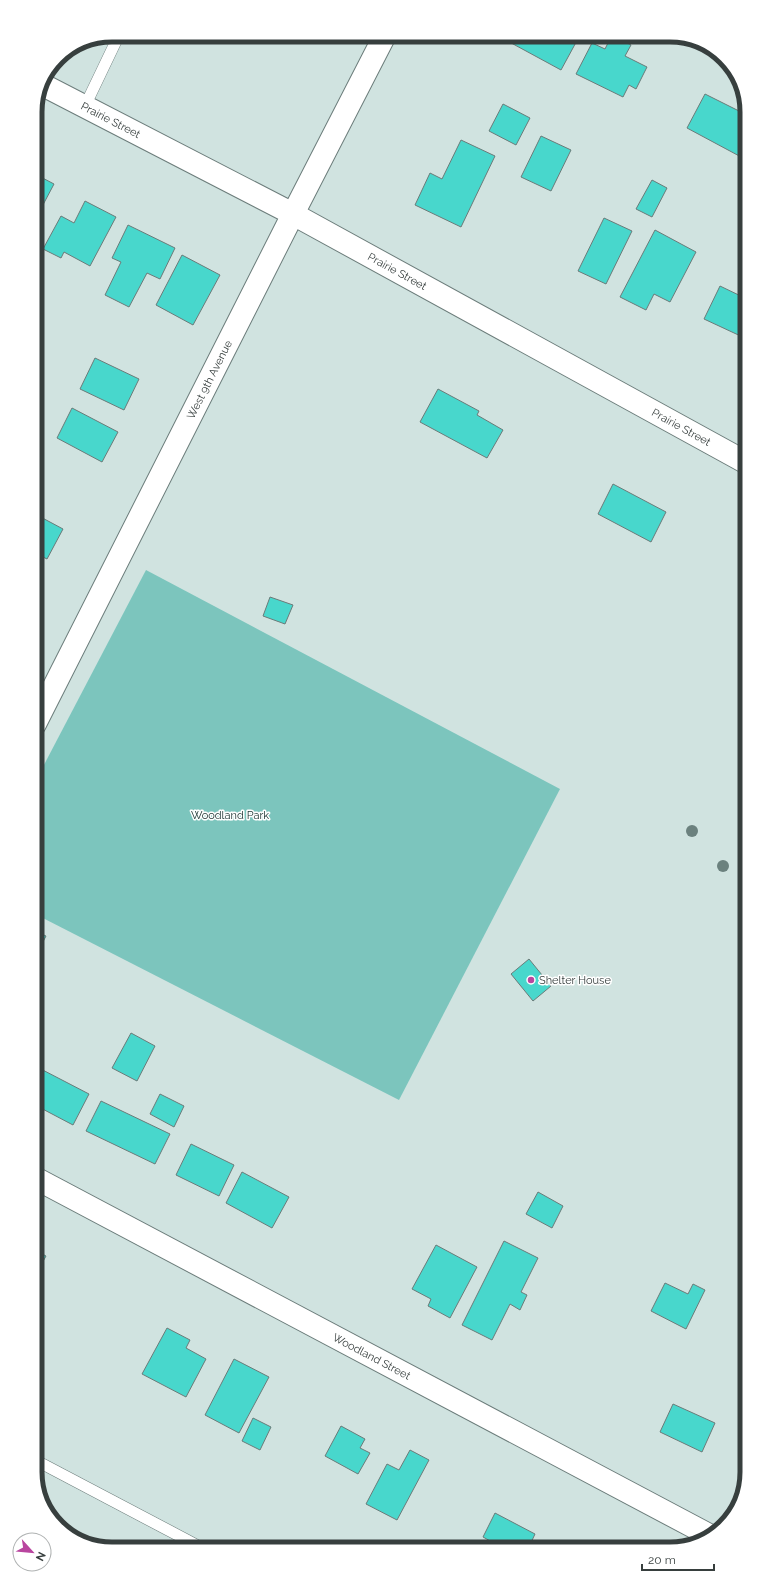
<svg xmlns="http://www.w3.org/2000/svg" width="782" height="1584" font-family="Raleway,sans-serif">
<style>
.green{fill:#7cc5bd}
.building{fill:#48d7cc;stroke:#6a7b79}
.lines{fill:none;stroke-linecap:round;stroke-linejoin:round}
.service-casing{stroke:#6c7d7b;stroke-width:12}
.minor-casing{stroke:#6c7d7b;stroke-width:24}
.tertiary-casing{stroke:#6c7d7b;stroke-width:24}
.service{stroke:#fff;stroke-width:11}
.minor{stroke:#fff;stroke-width:22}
.tertiary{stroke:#fff;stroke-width:22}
.tree{fill:#6b817e}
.poi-dot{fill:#b9459f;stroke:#fff;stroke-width:1.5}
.labels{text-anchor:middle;stroke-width:3;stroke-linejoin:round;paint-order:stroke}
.street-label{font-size:11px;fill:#373f3e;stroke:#fff}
.park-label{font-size:11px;fill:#18302e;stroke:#fff}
.poi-label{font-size:11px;fill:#373f3e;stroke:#fff;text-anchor:start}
.rim{fill:none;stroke:#373f3e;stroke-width:5}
</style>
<rect width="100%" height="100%" fill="#d0e3e0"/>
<polygon class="green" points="146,570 560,789 399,1100 35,914 35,782"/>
<g class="building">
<polygon points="503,35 580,35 561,70 502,38"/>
<polygon points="612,35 631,45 625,56 647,67 636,89 629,85 623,97 576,74 592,43 605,49"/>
<polygon points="705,94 747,115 747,151 743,158 687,128"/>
<polygon points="503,104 530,118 516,145 489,131"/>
<polygon points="541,136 571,150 551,191 521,177"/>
<polygon points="461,140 495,156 461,227 415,205 430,173 442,179"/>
<polygon points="35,174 54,184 35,220"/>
<polygon points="652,180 667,188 652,217 636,209"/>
<polygon points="85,201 116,217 90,266 64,252 61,258 43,249 61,216 74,223"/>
<polygon points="604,218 632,231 606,284 578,271"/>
<polygon points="128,225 175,248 160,279 147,273 129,307 105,295 121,262 112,258"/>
<polygon points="655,230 696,252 670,302 654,294 646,310 620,297"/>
<polygon points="182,255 220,275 193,325 156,305"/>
<polygon points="720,286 747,299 747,339 704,319"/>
<polygon points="95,358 139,379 124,410 80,389"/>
<polygon points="438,389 479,411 477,415 503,430 487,458 420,422"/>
<polygon points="72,408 118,432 102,462 57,438"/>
<polygon points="613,484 666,512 651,542 598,514"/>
<polygon points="35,514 63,529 47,559 35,553"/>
<polygon points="270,597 293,605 285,624 263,616"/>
<polygon points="35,931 46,936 35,957"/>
<polygon points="529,959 551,986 533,1001 511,974"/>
<polygon points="131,1033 155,1046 137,1081 112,1068"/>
<polygon points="35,1066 89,1094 73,1125 35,1105"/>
<polygon points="160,1094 184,1106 174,1127 150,1114"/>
<polygon points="101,1101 170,1134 155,1164 86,1131"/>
<polygon points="191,1144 234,1165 219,1196 176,1175"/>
<polygon points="242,1172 289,1197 272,1228 226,1203"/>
<polygon points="538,1192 563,1206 552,1228 526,1214"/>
<polygon points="504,1241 538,1258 521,1292 527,1295 520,1310 510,1304 492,1340 462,1325"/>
<polygon points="436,1245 477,1267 450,1318 428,1306 431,1299 412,1289"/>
<polygon points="35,1250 46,1256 35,1276"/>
<polygon points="665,1283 688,1294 693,1284 705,1290 686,1329 651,1311"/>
<polygon points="167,1328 190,1340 186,1348 206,1359 186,1397 142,1374"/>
<polygon points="234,1359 269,1377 239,1433 205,1415"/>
<polygon points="673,1404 715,1423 702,1452 660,1432"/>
<polygon points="253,1418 271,1427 260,1450 242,1441"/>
<polygon points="341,1426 365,1439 360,1448 370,1453 358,1474 325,1456"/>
<polygon points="410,1450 429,1460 397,1520 366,1504 387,1464 399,1470"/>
<polygon points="495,1513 535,1534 528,1549 505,1549 483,1537"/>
<polygon points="559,1542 571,1549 556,1549"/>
</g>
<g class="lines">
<defs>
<g id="service">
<polyline points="85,106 119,35"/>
<polyline points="35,1460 204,1549"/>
</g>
<g id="minor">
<polyline points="293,214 385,35"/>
<path id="s1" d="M35,1178L709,1535"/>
</g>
<g id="tertiary">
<path id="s2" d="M45,86L293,214L747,463"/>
<path id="s3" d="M35,724L293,214"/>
</g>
</defs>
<use href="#service" class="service-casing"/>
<use href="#minor" class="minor-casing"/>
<use href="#tertiary" class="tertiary-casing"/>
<use href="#service" class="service"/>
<use href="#minor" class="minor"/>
<use href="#tertiary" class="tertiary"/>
</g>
<g class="tree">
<circle cx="692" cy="831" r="6"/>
<circle cx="723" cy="866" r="6"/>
</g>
<circle class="poi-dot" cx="531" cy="980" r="4"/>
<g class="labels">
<g class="street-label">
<text dy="4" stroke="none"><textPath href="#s2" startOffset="74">Prairie Street</textPath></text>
<text dy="4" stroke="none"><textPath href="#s2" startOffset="398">Prairie Street</textPath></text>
<text dy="4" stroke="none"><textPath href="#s3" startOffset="386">West 9th Avenue</textPath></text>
<text dy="4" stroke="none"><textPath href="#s2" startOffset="722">Prairie Street</textPath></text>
<text dy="4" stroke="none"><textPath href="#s1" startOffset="381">Woodland Street</textPath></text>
</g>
<g class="park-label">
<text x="230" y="819">Woodland Park</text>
</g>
<g class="poi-label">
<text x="539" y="984">Shelter House</text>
</g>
</g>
<path d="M0 0H782V1584H0ZM112 42H670A70 70 0 0 1 740 112V1472A70 70 0 0 1 670 1542H112A70 70 0 0 1 42 1472V112A70 70 0 0 1 112 42Z" fill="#fff" fill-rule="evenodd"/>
<path class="rim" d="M112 42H670A70 70 0 0 1 740 112V1472A70 70 0 0 1 670 1542H112A70 70 0 0 1 42 1472V112A70 70 0 0 1 112 42Z"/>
<g transform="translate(32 1552) rotate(117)"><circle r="19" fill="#ffffff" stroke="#afb2b2"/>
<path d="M0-3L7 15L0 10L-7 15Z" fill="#b9459f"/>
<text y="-6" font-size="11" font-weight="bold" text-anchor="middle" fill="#373f3e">N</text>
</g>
<path d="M642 1564v6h72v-6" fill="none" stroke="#373f3e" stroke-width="2"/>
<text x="648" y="1564" font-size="12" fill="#373f3e" stroke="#ffffff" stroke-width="3" paint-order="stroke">20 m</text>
</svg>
